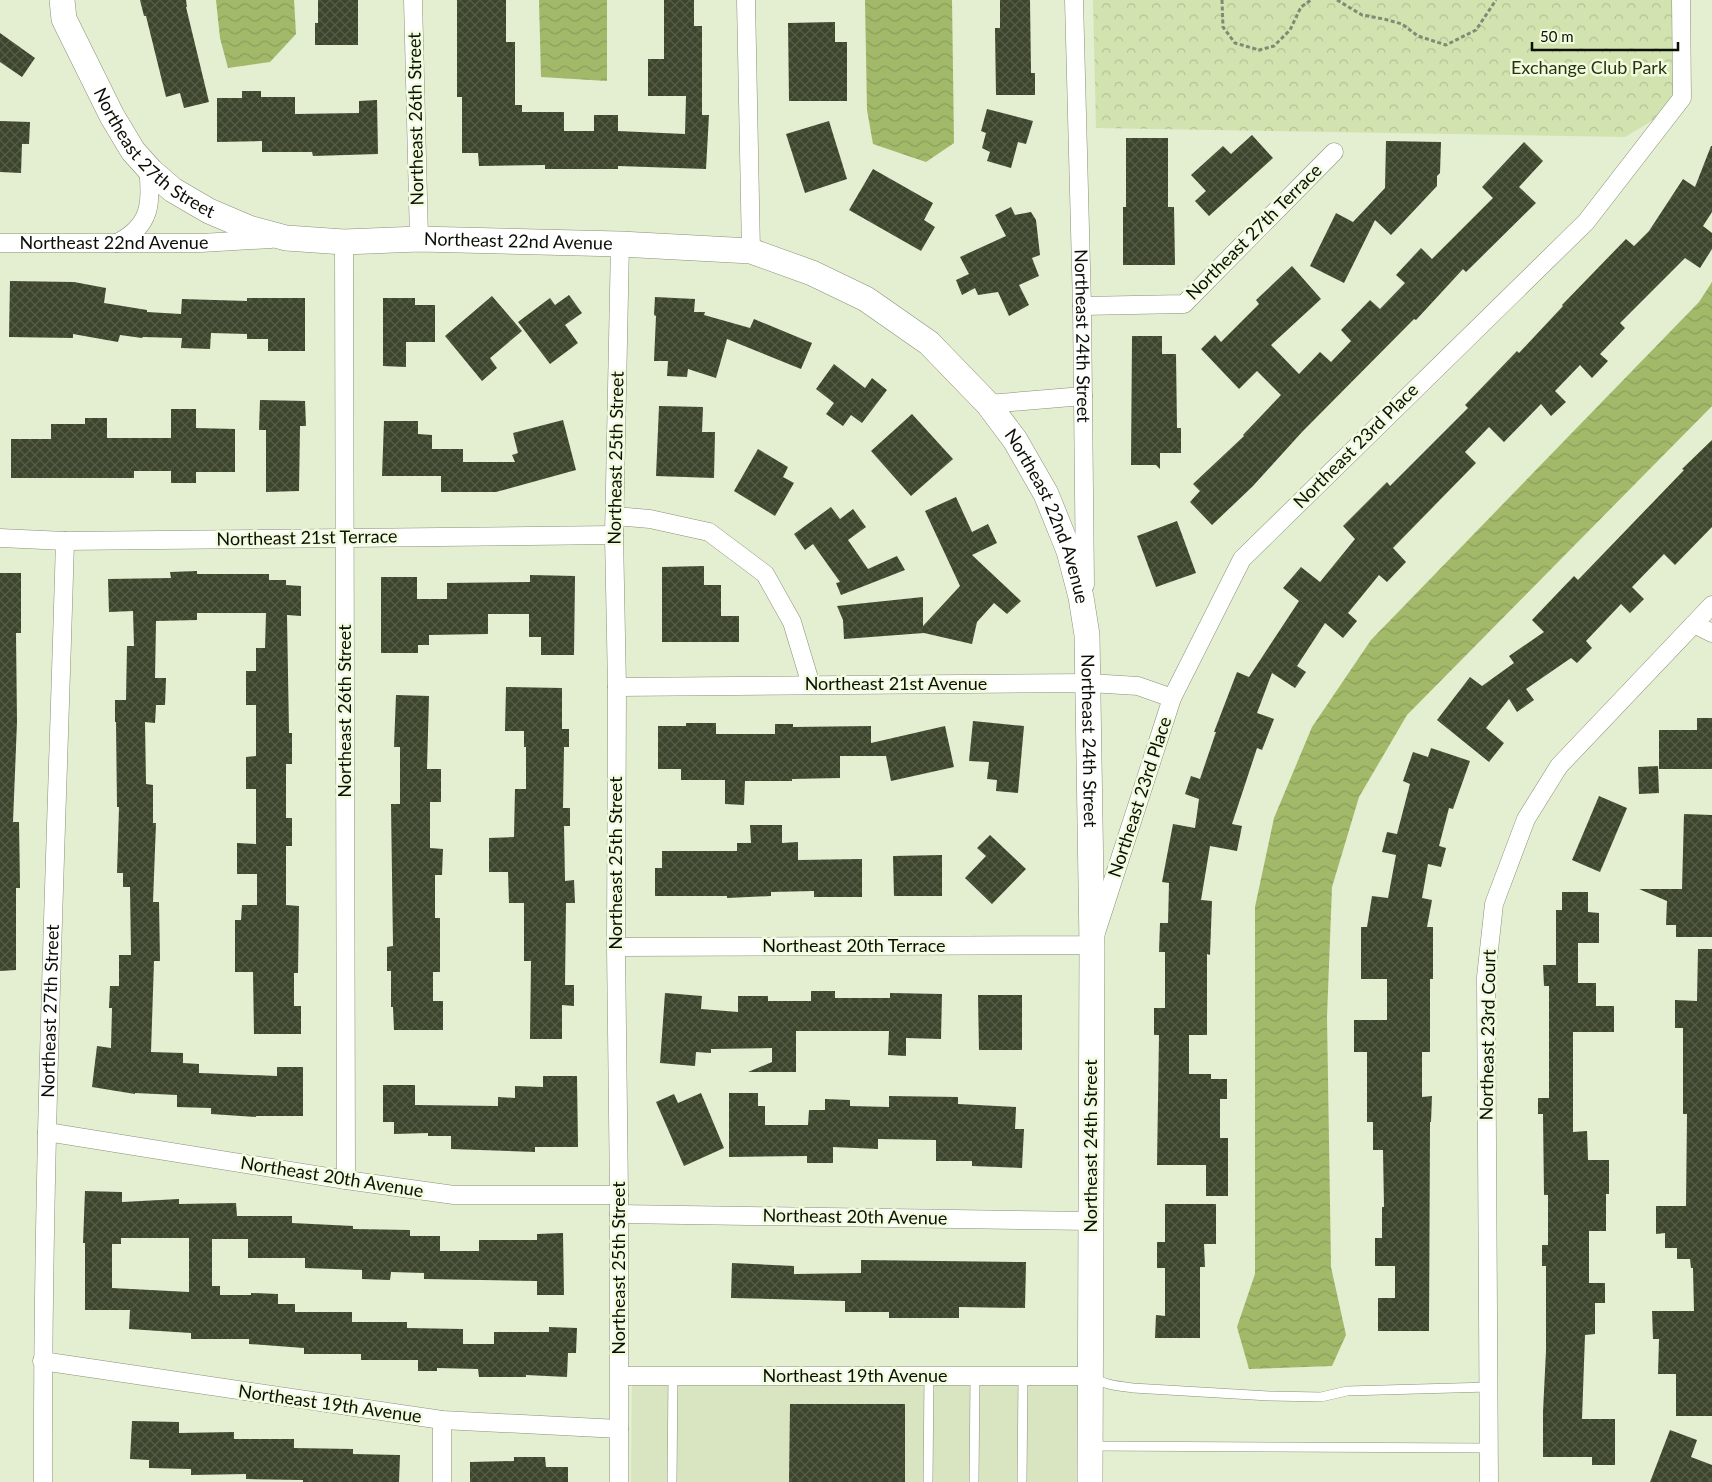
<svg xmlns="http://www.w3.org/2000/svg" width="1712" height="1482" font-family="Lato,sans-serif">
<style>
.built{fill:#d9e5c0}
.park{fill:url(#park-crowns)}
.water{fill:url(#water-waves)}
.building{fill:url(#building-cross-hatch);fill-rule:evenodd}
.lines{fill:none;stroke-linecap:round;stroke-linejoin:round}
.lane-casing{stroke:#889176;stroke-width:10}
.street-casing{stroke:#889176;stroke-width:19}
.secondary-casing{stroke:#889176;stroke-width:26}
.path{stroke:#828974;stroke-width:3;stroke-dasharray:4 2.5;stroke-linecap:butt}
.lane{stroke:#fff;stroke-width:9}
.street{stroke:#fff;stroke-width:18}
.secondary{stroke:#fff;stroke-width:25}
.labels{text-anchor:middle;stroke-width:5;stroke-linejoin:round;paint-order:stroke}
.park-label{font-size:18px;fill:#2b3412;stroke:#f1fbdd}
.street-label{font-size:18px;fill:#0c0f06;stroke:#f1fbdd}
</style>
<defs>
<pattern id="park-crowns" width="20" height="18" patternUnits="userSpaceOnUse" patternTransform="scale(1.25)"><rect width="20" height="18" fill="#d2e3af"/><path d="M2 6a3 3 0 1 1 6 0M12 15a3 3 0 1 1 6 0" fill="none" stroke="#b3c295"/></pattern>
<pattern id="water-waves" width="16" height="10" patternUnits="userSpaceOnUse" patternTransform="scale(1.25)"><rect width="16" height="10" fill="#a2b96a"/><path d="M0 5q4-4 8 0t8 0" fill="none" stroke="#8a9e5a"/></pattern>
<pattern id="building-cross-hatch" width="8" height="8" patternUnits="userSpaceOnUse" patternTransform="scale(1.25)"><rect width="8" height="8" fill="#3d452c"/><path d="M0 0l8 8M0 8l8-8" fill="none" stroke="#555c47"/></pattern>
</defs>
<rect width="100%" height="100%" fill="#e4eed0"/>
<polygon class="built" points="632,1382 1083,1382 1082,1482 631,1482"/>
<polygon class="park" points="1093,0 1673,0 1675,107 1625,137 1096,128"/>
<g class="water">
<polygon points="216,0 294,0 296,34 270,62 228,68 220,38"/>
<polygon points="539,0 607,0 607,81 541,77"/>
<polygon points="865,0 952,0 954,143 926,162 873,144 867,110"/>
<polygon points="1712,282 1712,406 1407,715 1359,797 1332,887 1327,1017 1331,1267 1346,1335 1332,1366 1249,1369 1237,1327 1255,1274 1255,907 1274,818 1312,727 1371,640 1699,302"/>
</g>
<g class="building">
<polygon points="140,0 186,0 187,7 186,7 209,102 184,108 180,93 166,97 146,16 144,16"/>
<polygon points="318,0 358,0 358,45 315,45 315,23 318,23"/>
<polygon points="457,0 506,0 506,42 515,42 515,105 522,105 522,112 564,112 564,131 594,131 594,115 618,115 618,131 685,134 686,96 648,96 648,59 664,59 664,0 694,0 694,26 702,26 702,115 709,115 706,169 618,166 618,169 545,169 545,165 479,166 478,153 462,153 462,97 457,97"/>
<polygon points="1000,0 1030,0 1031,73 1035,73 1035,95 996,95 995,28 1000,28"/>
<polygon points="835,22 835,42 847,42 847,101 789,101 788,23"/>
<polygon points="0,33 35,58 22,77 0,62"/>
<polygon points="242,91 261,91 261,97 295,97 295,114 359,113 359,101 377,100 378,154 313,156 312,152 262,152 262,141 217,142 217,98 242,98"/>
<polygon points="987,109 1033,121 1026,144 1018,142 1011,168 987,161 990,152 982,148 986,133 981,131"/>
<polygon points="0,121 30,122 29,144 22,144 21,173 0,172"/>
<polygon points="829,121 847,179 805,193 786,134"/>
<polygon points="1252,135 1273,158 1209,216 1195,201 1206,191 1191,175 1223,146 1231,154"/>
<polygon points="1126,138 1168,138 1168,207 1174,207 1175,265 1123,265 1123,207 1126,207"/>
<polygon points="1386,141 1441,142 1440,173 1437,176 1437,186 1391,235 1375,220 1344,283 1310,266 1336,213 1353,222 1385,188"/>
<polygon points="1524,142 1543,161 1519,187 1536,203 1466,272 1463,269 1416,320 1414,319 1302,432 1253,486 1212,525 1190,502 1200,491 1193,484 1244,436 1243,435 1281,395 1257,371 1239,389 1201,349 1215,335 1221,342 1259,304 1256,300 1292,266 1321,299 1271,345 1299,374 1320,352 1331,362 1351,341 1341,330 1370,300 1380,309 1405,283 1396,275 1421,248 1432,259 1493,198 1482,187"/>
<polygon points="1711,146 1712,146 1712,212 1703,226 1712,233 1712,249 1700,268 1685,258 1620,323 1625,328 1600,354 1608,361 1592,378 1580,365 1555,391 1566,402 1551,416 1541,404 1504,442 1489,427 1465,452 1476,463 1393,548 1406,562 1387,582 1379,575 1348,613 1357,621 1343,638 1325,623 1297,666 1306,672 1295,688 1272,673 1257,713 1274,719 1262,750 1257,748 1232,824 1242,826 1237,851 1210,846 1201,900 1212,901 1210,955 1207,954 1207,1035 1189,1035 1189,1074 1211,1074 1211,1079 1227,1079 1227,1099 1220,1099 1220,1138 1228,1138 1228,1196 1206,1196 1206,1165 1157,1165 1159,1035 1154,1035 1154,1008 1165,1008 1165,952 1159,952 1160,923 1168,923 1169,883 1162,882 1173,824 1195,828 1199,799 1185,794 1191,776 1200,779 1216,732 1214,732 1237,672 1249,677 1299,601 1283,588 1301,567 1320,582 1355,539 1343,526 1387,482 1390,486 1468,408 1465,405 1517,351 1519,353 1563,306 1562,305 1626,239 1634,246 1649,231 1683,179 1695,187"/>
<polygon points="873,169 933,203 924,220 935,227 921,251 849,210"/>
<polygon points="1011,207 1015,215 1031,212 1036,220 1040,255 1032,258 1039,276 1019,285 1029,305 1009,316 998,292 978,295 975,288 962,295 956,280 969,274 960,257 1006,236 995,215"/>
<polygon points="10,281 74,282 106,288 104,303 147,310 147,312 181,314 182,299 247,301 247,298 305,298 305,351 268,351 268,339 247,339 247,334 211,333 210,349 181,348 182,338 143,337 142,338 120,335 118,342 73,334 73,338 9,337"/>
<polygon points="569,295 582,313 565,325 578,343 550,364 518,322 550,298 555,305"/>
<polygon points="492,296 522,331 490,358 497,368 482,381 445,336"/>
<polygon points="655,297 695,299 694,312 705,312 704,315 750,328 754,319 812,343 801,369 727,339 716,378 688,369 687,377 667,376 668,361 654,361 656,316 654,315"/>
<polygon points="383,298 415,298 415,305 435,305 435,342 406,342 406,367 383,366"/>
<polygon points="1132,336 1162,336 1162,354 1176,354 1177,428 1181,428 1181,453 1160,453 1160,469 1156,465 1131,465"/>
<polygon points="834,364 865,388 872,378 887,390 862,423 851,415 843,426 826,414 834,403 816,389"/>
<polygon points="260,400 305,401 306,426 300,426 299,491 266,492 266,430 259,430"/>
<polygon points="659,406 703,407 702,432 715,432 714,478 656,476"/>
<polygon points="171,409 196,409 196,428 235,429 235,472 196,472 196,483 171,483 171,471 134,471 134,478 11,478 11,439 51,439 51,424 85,424 85,418 107,418 107,438 171,438"/>
<polygon points="912,414 953,459 911,496 871,451"/>
<polygon points="563,420 576,470 496,492 441,492 441,476 382,476 384,421 418,421 418,434 432,435 432,449 463,449 463,462 515,462 512,455 518,453 513,433"/>
<polygon points="1712,440 1712,527 1675,565 1664,554 1632,587 1644,599 1630,613 1621,604 1586,641 1592,648 1577,663 1571,658 1526,689 1534,700 1517,712 1509,699 1486,728 1504,743 1489,762 1437,720 1470,677 1482,686 1514,663 1509,656 1544,632 1532,620 1574,576 1578,580 1684,470 1682,469"/>
<polygon points="758,449 788,467 783,477 794,483 775,516 734,491"/>
<polygon points="956,497 972,532 988,524 997,543 972,555 1021,601 1007,614 994,603 977,622 972,644 924,633 844,639 843,620 837,606 923,597 923,626 960,586 925,511"/>
<polygon points="831,507 840,519 853,509 866,527 848,540 868,569 897,556 905,570 841,595 836,583 840,582 813,544 805,550 794,534"/>
<polygon points="1177,521 1196,573 1156,587 1137,536"/>
<polygon points="704,566 704,585 721,585 721,616 739,616 739,642 662,642 662,567"/>
<polygon points="197,571 197,574 269,574 269,580 286,580 286,585 301,586 301,616 287,615 289,733 292,733 292,764 286,764 286,818 292,818 292,846 286,846 286,905 299,906 298,973 294,973 294,1006 301,1006 301,1034 254,1034 253,972 235,972 235,920 241,920 242,905 257,905 257,874 237,874 237,843 256,844 256,789 246,789 246,757 256,756 256,705 246,705 246,671 256,671 256,648 265,648 266,613 197,613 197,620 156,621 155,678 166,678 165,705 156,705 155,723 145,722 146,784 153,785 153,823 156,823 153,902 159,902 160,961 154,961 151,1052 183,1053 183,1063 199,1064 199,1073 277,1076 277,1067 303,1067 303,1116 256,1116 256,1117 211,1114 211,1108 177,1107 177,1095 135,1093 135,1094 92,1087 97,1046 111,1048 112,1008 109,1008 110,986 119,986 119,955 131,955 130,887 123,887 123,873 117,873 119,807 117,807 116,722 115,722 115,700 126,700 127,646 134,646 133,611 109,612 108,579 171,578 170,572"/>
<polygon points="0,573 21,573 21,633 16,633 17,722 13,822 19,822 20,888 16,888 16,970 0,971"/>
<polygon points="530,575 575,576 574,655 541,655 541,637 529,637 529,614 488,614 488,634 429,635 429,645 418,645 418,653 381,653 381,577 417,577 417,599 447,599 447,583 530,582"/>
<polygon points="506,687 562,688 562,729 569,729 569,747 564,747 563,808 570,808 570,826 564,826 565,881 574,880 575,903 566,903 565,985 574,985 574,1006 562,1005 562,1039 530,1039 531,961 524,961 524,903 509,903 508,872 489,872 489,838 514,837 515,789 526,789 526,747 524,747 524,731 505,731"/>
<polygon points="396,695 429,696 427,769 441,769 441,802 430,802 430,848 443,849 442,875 435,875 435,918 440,918 440,972 433,972 433,1001 443,1001 443,1030 394,1030 393,1007 391,1007 391,971 387,971 387,947 393,946 391,804 400,804 400,747 394,747"/>
<polygon points="1697,718 1712,718 1712,769 1659,769 1659,730 1697,730"/>
<polygon points="973,721 1024,726 1018,793 996,791 997,780 987,779 989,762 969,761"/>
<polygon points="686,723 716,723 716,734 775,734 775,724 793,724 793,727 871,726 871,743 945,726 954,767 891,781 886,756 840,756 840,778 792,779 792,781 745,781 744,805 725,804 725,780 681,780 681,769 658,769 658,726 686,726"/>
<polygon points="1431,748 1470,761 1453,809 1449,808 1439,846 1446,848 1441,867 1428,864 1422,898 1432,900 1427,927 1433,927 1433,979 1430,979 1430,1052 1422,1052 1422,1097 1432,1096 1431,1122 1430,1122 1429,1331 1378,1331 1378,1298 1395,1298 1395,1266 1375,1266 1375,1238 1382,1238 1382,1207 1384,1207 1383,1150 1373,1150 1373,1122 1367,1122 1367,1052 1354,1052 1354,1020 1387,1020 1387,979 1361,979 1361,927 1367,927 1372,896 1388,898 1396,855 1382,852 1387,832 1397,834 1410,784 1403,781 1413,752 1428,757"/>
<polygon points="1658,766 1659,793 1639,794 1638,767"/>
<polygon points="1599,796 1627,808 1600,872 1572,860"/>
<polygon points="1684,814 1712,815 1712,937 1676,937 1676,925 1666,925 1667,901 1639,889 1682,889"/>
<polygon points="750,825 782,825 782,843 798,842 798,860 862,859 862,897 814,897 814,891 771,892 771,896 727,898 727,896 655,896 655,868 662,868 662,851 737,851 737,843 751,843"/>
<polygon points="990,835 1026,869 992,904 965,878 986,856 977,848"/>
<polygon points="942,855 942,896 894,896 893,856"/>
<polygon points="1562,892 1588,892 1588,912 1599,913 1599,943 1578,943 1578,983 1596,983 1596,1006 1614,1006 1614,1032 1573,1032 1573,1132 1587,1131 1588,1160 1609,1160 1609,1194 1606,1194 1606,1231 1589,1231 1589,1283 1605,1283 1605,1303 1595,1303 1595,1334 1585,1335 1582,1419 1615,1419 1615,1465 1592,1465 1592,1457 1543,1457 1543,1412 1546,1351 1546,1266 1542,1266 1542,1245 1548,1245 1548,1195 1544,1195 1543,1114 1538,1114 1538,1098 1549,1098 1549,986 1544,986 1543,965 1556,965 1556,910 1562,910"/>
<polygon points="1698,949 1712,949 1712,1416 1676,1416 1676,1374 1658,1374 1659,1339 1653,1339 1652,1311 1694,1311 1693,1268 1691,1268 1690,1259 1677,1259 1677,1248 1665,1248 1665,1233 1656,1234 1656,1206 1686,1206 1687,1114 1683,1114 1683,1028 1675,1028 1675,1000 1697,1001"/>
<polygon points="811,991 835,991 835,998 890,998 890,993 942,994 941,1039 906,1038 906,1056 888,1055 889,1031 796,1031 796,1072 748,1072 772,1062 772,1048 711,1049 711,1053 696,1052 695,1066 660,1063 665,993 702,996 701,1009 738,1012 738,996 768,996 768,1001 811,1001"/>
<polygon points="978,995 1022,995 1022,1050 979,1050"/>
<polygon points="543,1076 577,1076 578,1147 535,1147 535,1152 451,1149 451,1136 428,1136 428,1133 394,1134 394,1122 383,1122 383,1085 415,1085 415,1105 498,1106 498,1097 515,1098 515,1086 543,1087"/>
<polygon points="701,1093 724,1148 684,1166 656,1102 674,1094 678,1103"/>
<polygon points="729,1093 758,1093 758,1106 765,1106 765,1125 808,1125 809,1110 825,1110 825,1099 850,1100 850,1106 889,1107 889,1096 958,1097 958,1104 1016,1107 1015,1129 1024,1129 1022,1168 972,1166 972,1161 936,1161 936,1140 878,1139 878,1149 833,1147 833,1163 807,1163 807,1156 729,1157"/>
<path d="M85,1191L122,1192V1202L179,1199V1204L236,1203L237,1216H292V1223L353,1226V1229L410,1230V1236H440V1251H479V1240H537V1234L563,1233L564,1295H537V1281L424,1279V1273L391,1272L390,1280L362,1279V1270L305,1268V1258H248V1239H212V1286H220V1295H251V1293L278,1294V1304H295V1312H352V1322H407V1328L463,1329V1344H494V1332H549V1327L577,1328L576,1353H568L567,1377L526,1375V1377H479L478,1369L437,1368V1371H418V1360H361V1354H304V1348L249,1344V1339H191V1333L129,1329L130,1310H85V1243H83ZM121,1238H189V1292L112,1288V1244H121Z"/>
<polygon points="1165,1204 1216,1204 1216,1244 1204,1244 1205,1267 1200,1267 1200,1338 1155,1338 1156,1315 1165,1316 1165,1268 1157,1268 1157,1242 1165,1242"/>
<polygon points="861,1260 1026,1262 1025,1308 959,1307 959,1318 889,1318 889,1312 845,1312 845,1301 731,1298 732,1263 794,1266 794,1274 861,1273"/>
<polygon points="790,1404 905,1404 905,1482 789,1482"/>
<polygon points="132,1421 179,1422 179,1433 234,1432 234,1439 294,1439 294,1448 353,1449 353,1454 400,1455 399,1482 303,1482 303,1480 246,1479 246,1474 191,1475 191,1469 149,1468 149,1460 130,1459"/>
<polygon points="1670,1430 1697,1440 1691,1457 1712,1465 1712,1482 1650,1482"/>
<polygon points="514,1457 545,1457 546,1467 568,1467 568,1482 470,1482 470,1462 514,1461"/>
</g>
<g class="lines">
<defs>
<g id="lane">
<path d="M1093,1378C1105,1385 1118,1386 1133,1388L1269,1396L1321,1397L1347,1391L1489,1387"/>
<polyline points="1092,1446 1489,1448"/>
<polyline points="672,1482 673,1376"/>
<polyline points="928,1482 929,1376"/>
<polyline points="974,1482 975,1376"/>
<polyline points="1022,1482 1023,1376"/>
</g>
<g id="street">
<polyline points="413,0 419,239"/>
<polyline points="746,0 751,251"/>
<path id="s1" d="M1074,0L1082,306L1085,585"/>
<polyline points="344,242 346,1180"/>
<path id="s2" d="M0,243H201L271,239"/>
<path d="M117,243C151,226 152,203 148,168"/>
<polyline points="1082,306 1184,304 1334,152"/>
<polyline points="988,404 1083,396"/>
<polyline points="615,516 650,519 709,532 765,574 792,622 811,685"/>
<polyline points="0,538 65,541 614,535"/>
<polyline points="1694,624 1712,633"/>
<polyline points="617,687 1089,683 1138,686 1172,698"/>
<polyline points="616,947 1092,945 1172,698 1242,559 1586,222 1682,98 1681,0"/>
<polyline points="47,1132 346,1180 454,1195 619,1195"/>
<polyline points="619,1214 1091,1221"/>
<polyline points="42,1361 442,1420 619,1429"/>
<polyline points="620,1376 1090,1376"/>
<polyline points="442,1420 442,1482"/>
<path id="s3" d="M43,1482C42,1168 56,854 65,541"/>
<polyline points="619,1482 619,1195 616,947 617,687 614,535 620,244"/>
<polyline points="1489,1482 1486,977 1494,904 1526,819 1559,766 1712,605"/>
</g>
<g id="secondary">
<path id="s4" d="M62,0L64,19L112,116L133,151L151,171L173,190L209,211L249,228L286,238L344,242L419,239L620,244L751,251L812,273L866,299L929,343L988,404L1015,440L1046,494L1069,551L1081,597L1087,635L1092,945L1090,1482"/>
</g>
</defs>
<use href="#lane" class="lane-casing"/>
<use href="#street" class="street-casing"/>
<use href="#secondary" class="secondary-casing"/>
<g class="path">
<polyline points="1222,0 1223,27 1235,43 1259,50 1274,46 1290,30 1301,7 1311,0"/>
<polyline points="1337,0 1362,15 1384,19 1402,24 1418,36 1446,45 1476,30 1496,0"/>
</g>
<use href="#lane" class="lane"/>
<use href="#street" class="street"/>
<use href="#secondary" class="secondary"/>
</g>
<g class="labels">
<g class="park-label">
<text x="1589" y="74">Exchange Club Park</text>
</g>
<g class="street-label">
<text transform="translate(416 119) rotate(-91)" y="6">Northeast 26th Street</text>
<text dy="6" stroke="none"><textPath href="#s4" startOffset="184">Northeast 27th Street</textPath></text>
<text transform="translate(1254 232) rotate(-45)" y="6">Northeast 27th Terrace</text>
<text dy="6" stroke="none"><textPath href="#s4" startOffset="580">Northeast 22nd Avenue</textPath></text>
<text dy="6" stroke="none"><textPath href="#s2" startOffset="114">Northeast 22nd Avenue</textPath></text>
<text dy="6" stroke="none"><textPath href="#s1" startOffset="336">Northeast 24th Street</textPath></text>
<text transform="translate(1356 446) rotate(-45)" y="6">Northeast 23rd Place</text>
<text transform="translate(616 458) rotate(-89)" y="6">Northeast 25th Street</text>
<text dy="6" stroke="none"><textPath href="#s4" startOffset="1228">Northeast 22nd Avenue</textPath></text>
<text transform="translate(307 538) rotate(-1)" y="6">Northeast 21st Terrace</text>
<text x="896" y="690">Northeast 21st Avenue</text>
<text transform="translate(345 711) rotate(-90)" y="6">Northeast 26th Street</text>
<text dy="6" stroke="none"><textPath href="#s4" startOffset="1460">Northeast 24th Street</textPath></text>
<text transform="translate(1140 797) rotate(-72)" y="6">Northeast 23rd Place</text>
<text transform="translate(616 863) rotate(-90)" y="6">Northeast 25th Street</text>
<text x="854" y="952">Northeast 20th Terrace</text>
<text dy="6" stroke="none"><textPath href="#s3" startOffset="471">Northeast 27th Street</textPath></text>
<text transform="translate(1488 1035) rotate(-89)" y="6">Northeast 23rd Court</text>
<text transform="translate(1091 1146) rotate(-90)" y="6">Northeast 24th Street</text>
<text transform="translate(332 1177) rotate(9)" y="6">Northeast 20th Avenue</text>
<text transform="translate(855 1217) rotate(1)" y="6">Northeast 20th Avenue</text>
<text transform="translate(619 1268) rotate(-90)" y="6">Northeast 25th Street</text>
<text x="855" y="1382">Northeast 19th Avenue</text>
<text transform="translate(330 1404) rotate(8)" y="6">Northeast 19th Avenue</text>
</g>
</g>
<path d="M1532 42v8h146v-8" fill="none" stroke="#0c0f06" stroke-width="2.5"/>
<text x="1540" y="42" font-size="15" fill="#0c0f06" stroke="#f1fbdd" stroke-width="4" paint-order="stroke">50 m</text>
</svg>
